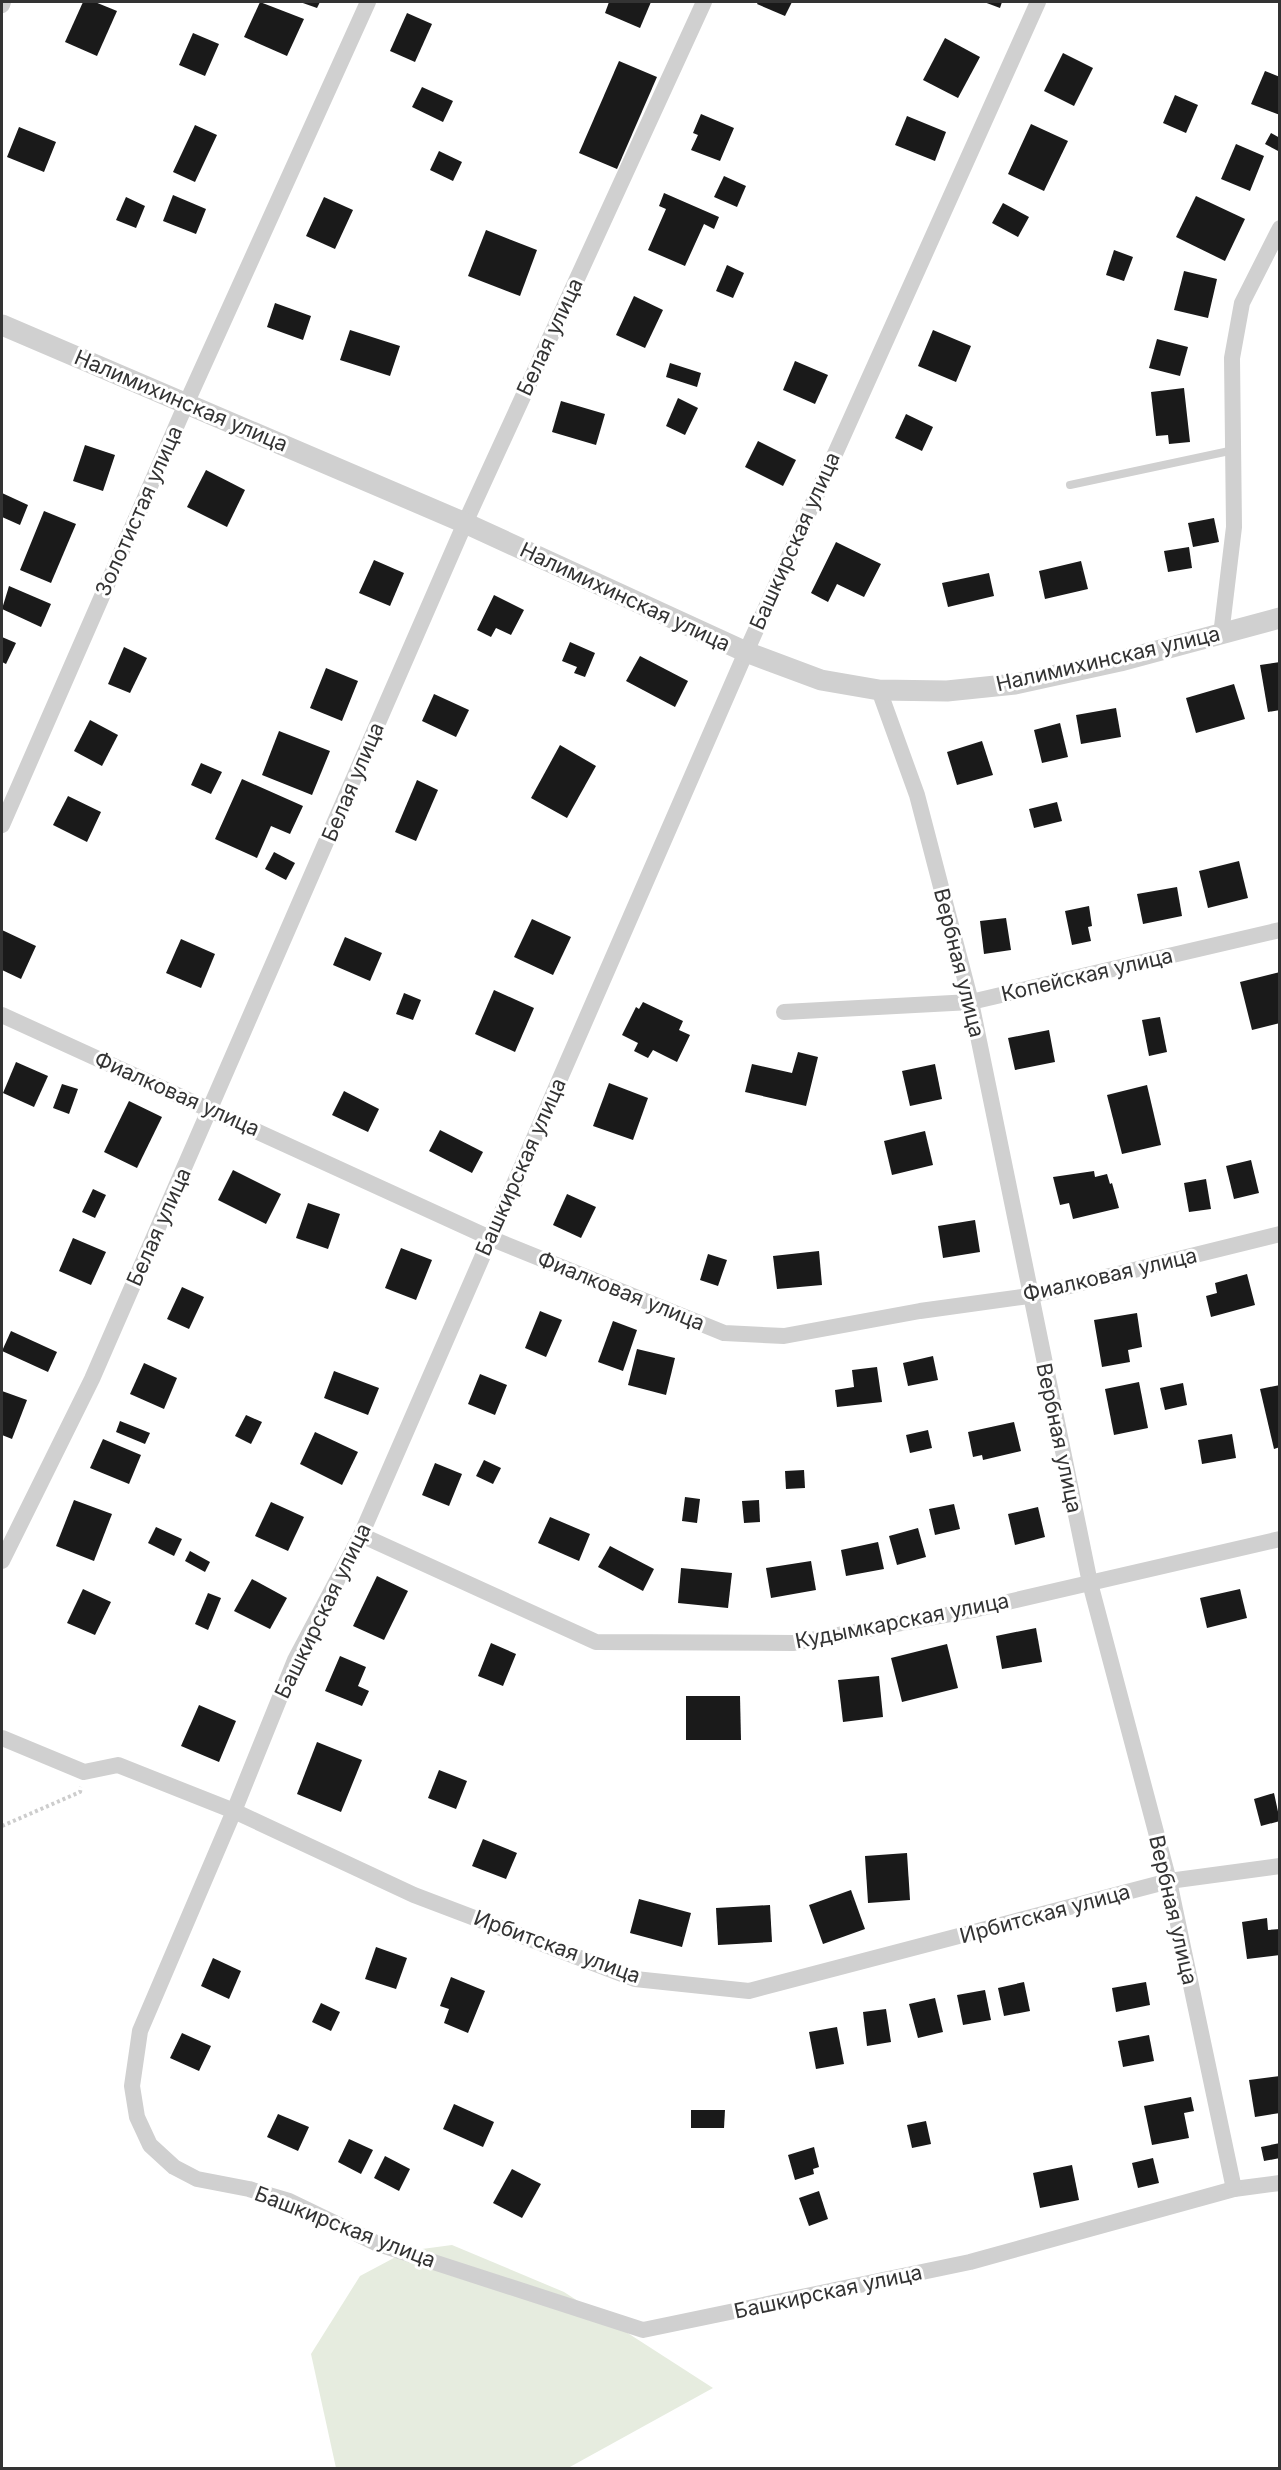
<svg xmlns="http://www.w3.org/2000/svg" width="1281" height="2470" font-family="Inter,sans-serif">
<style>
.green{fill:#e6ecdf}
.building{fill:#1a1a1a}
.lines{fill:none;stroke-linecap:round;stroke-linejoin:round}
.path{stroke:#cdcdcd;stroke-width:4;stroke-dasharray:3 3;stroke-linecap:butt}
.service{stroke:#d0d0d0;stroke-width:8}
.minor{stroke:#d0d0d0;stroke-width:16}
.tertiary{stroke:#d0d0d0;stroke-width:21}
.labels{text-anchor:middle;stroke-width:6;stroke-linejoin:round;paint-order:stroke}
.street-label{font-size:21px;fill:#333;stroke:#fff}
</style>
<rect width="100%" height="100%" fill="#fff"/>
<polygon class="green" points="452,2245 564,2292 713,2388 568,2468 336,2468 311,2354 360,2276 407,2251"/>
<g class="building">
<polygon points="83,2 95,2 117,11 97,56 65,42"/>
<polygon points="260,2 304,19 287,56 244,37"/>
<polygon points="300,2 320,2 317,8"/>
<polygon points="609,2 651,2 640,28 605,13"/>
<polygon points="758,2 792,2 785,16 757,4"/>
<polygon points="984,2 1002,2 1000,8"/>
<polygon points="407,13 432,24 415,62 390,51"/>
<polygon points="193,33 219,44 205,76 179,65"/>
<polygon points="945,38 980,57 958,98 923,80"/>
<polygon points="1063,53 1093,68 1074,106 1044,91"/>
<polygon points="619,61 657,77 617,169 579,153"/>
<polygon points="1265,71 1280,77 1280,115 1251,104"/>
<polygon points="422,87 453,101 443,122 412,107"/>
<polygon points="1175,95 1198,105 1186,133 1163,123"/>
<polygon points="701,114 734,128 720,161 691,150 698,135 693,133"/>
<polygon points="907,116 946,132 935,161 895,145"/>
<polygon points="1031,124 1068,141 1044,191 1008,174"/>
<polygon points="195,125 217,135 195,182 173,172"/>
<polygon points="19,127 56,142 44,172 7,157"/>
<polygon points="1271,133 1280,138 1280,152 1265,144"/>
<polygon points="1236,144 1264,156 1250,191 1221,179"/>
<polygon points="439,151 462,162 453,181 430,170"/>
<polygon points="724,176 746,186 737,207 714,197"/>
<polygon points="664,193 719,217 714,229 704,224 685,266 648,250 666,209 659,206"/>
<polygon points="173,195 206,209 196,234 163,221"/>
<polygon points="1196,196 1245,219 1225,261 1176,237"/>
<polygon points="126,197 145,206 136,228 116,220"/>
<polygon points="324,197 353,210 335,249 306,236"/>
<polygon points="1003,203 1029,217 1018,237 992,223"/>
<polygon points="486,230 537,250 520,296 468,276"/>
<polygon points="1114,250 1133,257 1124,281 1106,275"/>
<polygon points="727,265 744,273 733,298 716,291"/>
<polygon points="1184,271 1217,279 1208,318 1174,310"/>
<polygon points="634,296 663,310 645,348 616,335"/>
<polygon points="275,303 311,316 303,340 267,327"/>
<polygon points="350,330 400,346 390,376 340,360"/>
<polygon points="933,330 971,346 956,382 918,366"/>
<polygon points="1157,339 1188,347 1180,376 1149,368"/>
<polygon points="795,361 828,375 815,404 783,390"/>
<polygon points="670,363 701,373 697,387 666,377"/>
<polygon points="1184,388 1190,442 1169,444 1168,435 1156,436 1151,392"/>
<polygon points="678,398 698,408 685,435 666,426"/>
<polygon points="561,401 605,414 596,445 552,432"/>
<polygon points="906,414 933,427 922,451 895,438"/>
<polygon points="758,441 796,460 783,486 745,467"/>
<polygon points="85,445 115,455 103,491 73,481"/>
<polygon points="206,470 245,490 227,527 187,507"/>
<polygon points="2,493 28,505 20,525 2,517"/>
<polygon points="44,511 76,524 51,583 20,570"/>
<polygon points="1214,518 1219,542 1193,547 1188,523"/>
<polygon points="836,542 881,564 864,597 837,584 828,602 811,593"/>
<polygon points="1189,547 1192,568 1168,572 1164,551"/>
<polygon points="374,560 404,573 390,606 359,593"/>
<polygon points="1081,561 1088,589 1045,599 1039,571"/>
<polygon points="989,573 994,596 948,607 942,583"/>
<polygon points="9,586 51,604 41,627 2,609"/>
<polygon points="494,595 524,610 511,635 496,628 491,637 477,630"/>
<polygon points="2,637 16,643 6,664 2,662"/>
<polygon points="570,642 595,653 585,677 574,673 577,667 562,661"/>
<polygon points="124,647 147,658 130,693 108,684"/>
<polygon points="640,656 688,681 675,707 626,681"/>
<polygon points="1280,662 1280,710 1268,712 1260,665"/>
<polygon points="326,668 358,681 342,721 310,708"/>
<polygon points="1234,684 1245,719 1196,733 1186,698"/>
<polygon points="434,694 469,710 456,737 422,721"/>
<polygon points="1116,708 1121,737 1081,744 1076,715"/>
<polygon points="90,720 118,735 102,766 74,751"/>
<polygon points="1060,723 1068,757 1042,763 1034,730"/>
<polygon points="279,731 330,751 312,795 262,775"/>
<polygon points="982,741 993,775 957,785 947,752"/>
<polygon points="560,745 596,766 567,818 531,798"/>
<polygon points="201,763 222,772 211,794 191,785"/>
<polygon points="242,779 303,806 290,834 271,826 257,858 215,839"/>
<polygon points="417,780 438,790 416,841 395,832"/>
<polygon points="68,796 101,812 87,842 53,825"/>
<polygon points="1057,802 1062,821 1034,828 1029,809"/>
<polygon points="274,852 295,863 286,880 265,869"/>
<polygon points="1239,861 1248,898 1208,908 1199,871"/>
<polygon points="1177,887 1182,916 1143,924 1137,894"/>
<polygon points="1089,906 1092,926 1088,927 1091,941 1072,945 1065,911"/>
<polygon points="1006,918 1011,950 984,954 980,921"/>
<polygon points="532,919 571,937 553,975 514,957"/>
<polygon points="2,930 36,946 21,979 2,970"/>
<polygon points="345,937 382,953 370,981 333,965"/>
<polygon points="181,939 215,954 201,988 166,973"/>
<polygon points="1280,972 1280,1023 1252,1030 1240,982"/>
<polygon points="494,990 534,1008 515,1052 475,1034"/>
<polygon points="404,993 421,1000 413,1020 396,1014"/>
<polygon points="643,1002 683,1021 679,1030 690,1035 677,1062 653,1050 648,1058 634,1051 638,1043 622,1035 636,1007 639,1009"/>
<polygon points="1160,1017 1167,1052 1149,1056 1142,1020"/>
<polygon points="1049,1030 1055,1062 1015,1070 1008,1038"/>
<polygon points="798,1052 818,1057 806,1106 745,1092 752,1064 792,1073"/>
<polygon points="16,1062 48,1076 34,1107 3,1093"/>
<polygon points="935,1064 942,1099 910,1106 902,1071"/>
<polygon points="609,1083 648,1098 633,1140 593,1126"/>
<polygon points="62,1084 78,1089 69,1114 53,1108"/>
<polygon points="1147,1085 1161,1145 1122,1154 1107,1095"/>
<polygon points="344,1091 379,1109 368,1132 332,1115"/>
<polygon points="129,1101 162,1117 137,1168 104,1152"/>
<polygon points="440,1130 483,1152 472,1173 429,1151"/>
<polygon points="925,1131 933,1165 892,1175 884,1141"/>
<polygon points="1251,1160 1259,1193 1234,1199 1226,1166"/>
<polygon points="233,1170 281,1194 266,1224 218,1200"/>
<polygon points="1094,1171 1095,1177 1107,1174 1110,1184 1112,1183 1119,1208 1073,1219 1069,1203 1060,1205 1053,1177"/>
<polygon points="1206,1179 1211,1209 1189,1212 1184,1183"/>
<polygon points="93,1189 106,1195 95,1218 82,1212"/>
<polygon points="567,1194 596,1207 581,1238 553,1225"/>
<polygon points="308,1203 340,1214 328,1249 296,1238"/>
<polygon points="975,1220 980,1252 943,1258 938,1226"/>
<polygon points="73,1238 106,1252 91,1285 59,1271"/>
<polygon points="401,1248 432,1260 416,1300 385,1288"/>
<polygon points="819,1251 822,1285 777,1289 773,1256"/>
<polygon points="708,1254 727,1260 718,1286 700,1280"/>
<polygon points="1247,1274 1255,1305 1211,1317 1206,1296 1217,1293 1215,1283"/>
<polygon points="182,1287 204,1297 189,1329 167,1319"/>
<polygon points="540,1311 562,1320 546,1357 525,1348"/>
<polygon points="1137,1313 1142,1347 1128,1350 1130,1362 1102,1367 1094,1320"/>
<polygon points="613,1321 637,1330 623,1371 598,1362"/>
<polygon points="11,1331 57,1352 48,1372 2,1351"/>
<polygon points="637,1349 675,1358 666,1395 628,1385"/>
<polygon points="933,1356 938,1380 908,1386 903,1363"/>
<polygon points="144,1363 177,1378 164,1409 130,1394"/>
<polygon points="877,1367 882,1402 837,1407 835,1390 854,1387 852,1370"/>
<polygon points="334,1371 379,1388 368,1415 324,1398"/>
<polygon points="480,1374 507,1385 495,1415 468,1404"/>
<polygon points="1139,1382 1148,1428 1114,1435 1105,1389"/>
<polygon points="1183,1383 1187,1405 1165,1410 1160,1388"/>
<polygon points="1280,1385 1280,1447 1274,1449 1260,1389"/>
<polygon points="2,1391 27,1400 12,1439 2,1435"/>
<polygon points="246,1415 262,1422 251,1444 235,1436"/>
<polygon points="120,1421 150,1433 145,1444 116,1432"/>
<polygon points="1014,1422 1021,1451 983,1460 982,1455 973,1457 968,1432"/>
<polygon points="928,1430 932,1448 910,1453 906,1435"/>
<polygon points="315,1432 358,1452 342,1485 300,1464"/>
<polygon points="1232,1434 1236,1458 1202,1464 1198,1440"/>
<polygon points="103,1439 141,1455 129,1484 90,1468"/>
<polygon points="484,1460 501,1468 493,1484 476,1476"/>
<polygon points="435,1463 462,1474 449,1506 422,1495"/>
<polygon points="804,1470 805,1488 786,1489 785,1471"/>
<polygon points="685,1497 700,1499 697,1523 682,1521"/>
<polygon points="74,1500 112,1514 94,1561 56,1546"/>
<polygon points="759,1500 760,1522 744,1523 742,1501"/>
<polygon points="271,1502 304,1517 288,1551 255,1536"/>
<polygon points="954,1504 960,1529 935,1535 929,1509"/>
<polygon points="1038,1507 1045,1537 1015,1545 1008,1514"/>
<polygon points="550,1517 590,1534 579,1561 538,1543"/>
<polygon points="156,1527 182,1539 174,1556 148,1543"/>
<polygon points="918,1528 926,1557 897,1565 889,1536"/>
<polygon points="878,1542 884,1569 846,1576 841,1550"/>
<polygon points="610,1546 654,1569 643,1591 598,1567"/>
<polygon points="190,1551 210,1562 205,1572 185,1561"/>
<polygon points="811,1561 816,1590 771,1598 766,1568"/>
<polygon points="681,1568 732,1573 728,1608 678,1603"/>
<polygon points="377,1576 408,1591 384,1640 353,1626"/>
<polygon points="252,1579 287,1598 270,1629 234,1611"/>
<polygon points="83,1589 111,1602 95,1635 67,1623"/>
<polygon points="1240,1589 1247,1618 1207,1628 1200,1598"/>
<polygon points="208,1593 221,1598 208,1630 195,1624"/>
<polygon points="1036,1628 1042,1662 1002,1669 996,1636"/>
<polygon points="491,1643 516,1654 503,1686 478,1676"/>
<polygon points="947,1644 958,1688 902,1702 891,1658"/>
<polygon points="340,1656 366,1667 358,1686 369,1691 362,1706 325,1691"/>
<polygon points="879,1676 883,1717 843,1722 838,1680"/>
<polygon points="686,1696 740,1696 741,1740 686,1740"/>
<polygon points="199,1705 236,1721 219,1762 181,1746"/>
<polygon points="317,1742 362,1760 341,1812 297,1794"/>
<polygon points="439,1770 467,1781 456,1809 428,1798"/>
<polygon points="1274,1793 1280,1821 1261,1826 1254,1799"/>
<polygon points="483,1839 517,1853 506,1879 472,1866"/>
<polygon points="907,1853 910,1900 868,1903 865,1856"/>
<polygon points="851,1890 865,1929 823,1944 809,1905"/>
<polygon points="639,1899 691,1913 682,1947 630,1933"/>
<polygon points="770,1905 772,1942 718,1945 716,1908"/>
<polygon points="1267,1918 1268,1930 1280,1929 1280,1955 1247,1959 1242,1922"/>
<polygon points="376,1947 407,1958 396,1989 365,1979"/>
<polygon points="213,1958 241,1971 229,1999 201,1986"/>
<polygon points="451,1977 485,1991 468,2033 444,2023 449,2009 440,2006"/>
<polygon points="1024,1982 1030,2011 1004,2016 998,1988"/>
<polygon points="1146,1982 1150,2005 1116,2012 1112,1988"/>
<polygon points="985,1990 991,2020 963,2025 957,1995"/>
<polygon points="935,1998 943,2032 918,2038 909,2004"/>
<polygon points="321,2003 340,2012 331,2031 312,2022"/>
<polygon points="886,2009 891,2042 867,2046 863,2012"/>
<polygon points="837,2027 844,2064 816,2069 809,2032"/>
<polygon points="182,2033 211,2046 199,2071 170,2058"/>
<polygon points="1149,2035 1154,2061 1123,2067 1118,2041"/>
<polygon points="1280,2076 1280,2113 1255,2117 1249,2080"/>
<polygon points="1191,2097 1194,2111 1184,2113 1189,2138 1152,2145 1144,2106"/>
<polygon points="454,2104 494,2122 483,2147 443,2129"/>
<polygon points="691,2110 725,2110 724,2128 691,2128"/>
<polygon points="278,2114 309,2127 298,2151 267,2137"/>
<polygon points="926,2121 931,2144 912,2148 907,2125"/>
<polygon points="349,2139 373,2150 361,2174 338,2162"/>
<polygon points="1280,2143 1280,2158 1264,2161 1261,2147"/>
<polygon points="814,2147 819,2167 813,2169 814,2174 795,2180 788,2155"/>
<polygon points="385,2156 410,2169 399,2191 374,2178"/>
<polygon points="1153,2158 1159,2183 1138,2188 1132,2163"/>
<polygon points="1072,2165 1079,2200 1040,2208 1033,2173"/>
<polygon points="512,2169 541,2184 522,2218 493,2203"/>
<polygon points="819,2191 828,2219 809,2226 799,2198"/>
</g>
<g class="lines">
<polyline class="path" points="2,1826 80,1792 81,1787"/>
<polyline class="service" points="1070,485 1234,450"/>
<g class="minor">
<polyline points="1038,2 746,652 361,1535 295,1660 234,1811 140,2031 132,2086 137,2117 150,2145 174,2167 197,2179 249,2189 289,2201 378,2244 643,2330 970,2262 1234,2189 1280,2183"/>
<polyline points="2,5 3,2"/>
<polyline points="1221,635 1234,527 1232,358 1242,303 1280,228"/>
<polyline points="879,690 917,795 971,1002 1090,1583 1169,1881 1234,2189"/>
<polyline points="2,825 186,404 368,2"/>
<polyline points="784,1012 971,1002 1280,930"/>
<polyline points="2,1015 490,1238 724,1333 784,1336 920,1311 1029,1296 1280,1234"/>
<polyline points="361,1535 596,1642 794,1643 973,1610 1280,1539"/>
<polyline points="2,1561 92,1379 465,523 704,2"/>
<polyline points="2,1738 84,1772 118,1765 234,1811 414,1895 635,1979 749,1991 1169,1881 1280,1866"/>
</g>
<polyline class="tertiary" points="2,325 465,523 746,652 821,680 879,690 947,691 1015,684 1120,661 1280,618"/>
</g>
<g class="labels">
<g class="street-label">
<text transform="translate(550 337) rotate(-65)" y="7">Белая улица</text>
<text transform="translate(181 401) rotate(23)" y="7">Налимихинская улица</text>
<text transform="translate(139 511) rotate(-66)" y="7">Золотистая улица</text>
<text transform="translate(795 541) rotate(-66)" y="7">Башкирская улица</text>
<text transform="translate(625 597) rotate(25)" y="7">Налимихинская улица</text>
<text transform="translate(1108 659) rotate(-13)" y="7">Налимихинская улица</text>
<text transform="translate(353 782) rotate(-67)" y="7">Белая улица</text>
<text transform="translate(959 963) rotate(76)" y="7">Вербная улица</text>
<text transform="translate(1087 975) rotate(-13)" y="7">Копейская улица</text>
<text transform="translate(177 1094) rotate(24)" y="7">Фиалковая улица</text>
<text transform="translate(521 1167) rotate(-66)" y="7">Башкирская улица</text>
<text transform="translate(159 1227) rotate(-66)" y="7">Белая улица</text>
<text transform="translate(1110 1275) rotate(-13)" y="7">Фиалковая улица</text>
<text transform="translate(621 1291) rotate(22)" y="7">Фиалковая улица</text>
<text transform="translate(1059 1438) rotate(78)" y="7">Вербная улица</text>
<text transform="translate(323 1611) rotate(-64)" y="7">Башкирская улица</text>
<text transform="translate(902 1621) rotate(-11)" y="7">Кудымкарская улица</text>
<text transform="translate(1173 1910) rotate(77)" y="7">Вербная улица</text>
<text transform="translate(1045 1914) rotate(-15)" y="7">Ирбитская улица</text>
<text transform="translate(557 1947) rotate(20)" y="7">Ирбитская улица</text>
<text transform="translate(345 2227) rotate(21)" y="7">Башкирская улица</text>
<text transform="translate(828 2292) rotate(-12)" y="7">Башкирская улица</text>
</g>
</g>
<rect width="1281" height="2470" fill="none" stroke="#333333" stroke-width="6"/>
</svg>
